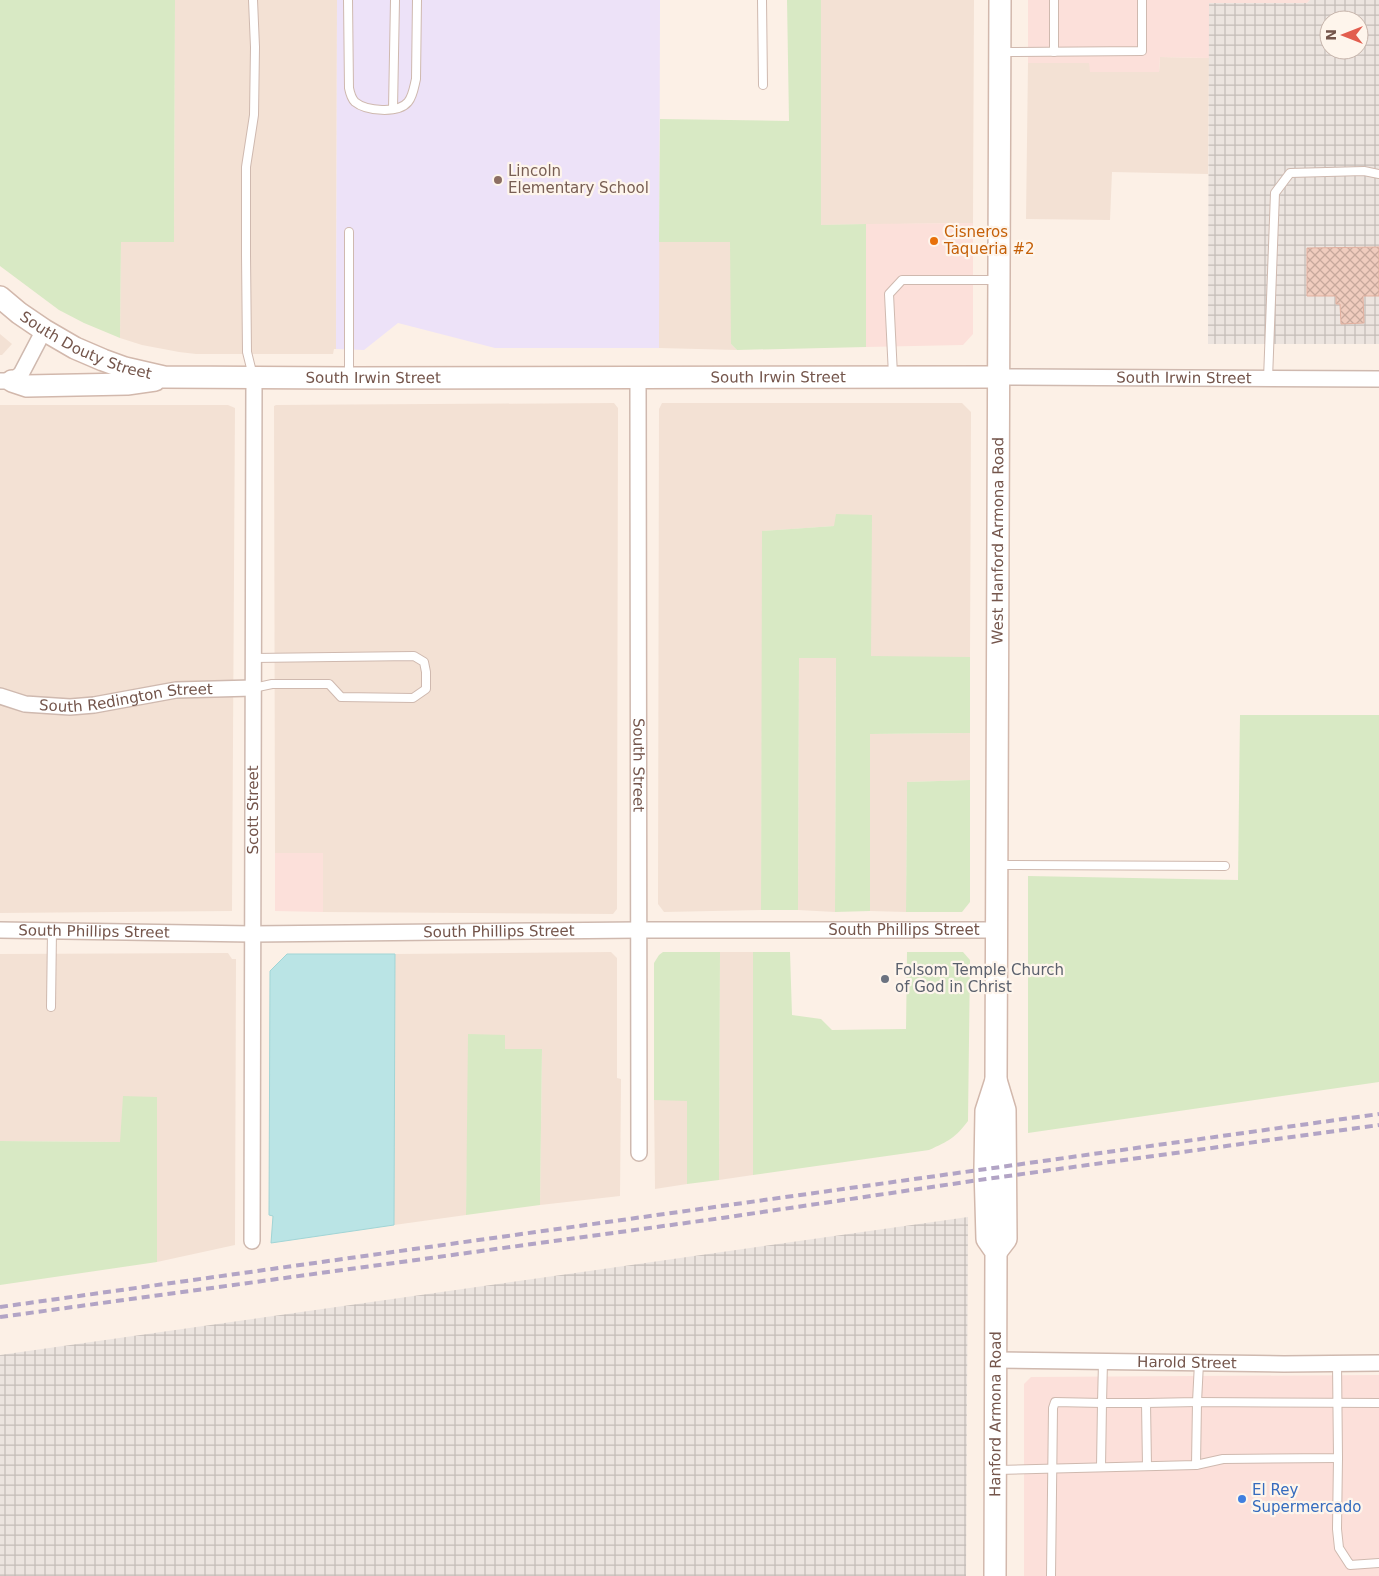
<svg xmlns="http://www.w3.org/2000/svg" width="1379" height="1576" font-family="'DejaVu Sans',sans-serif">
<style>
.residential{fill:#f3e1d4}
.commercial{fill:#fce0da}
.industrial{fill:url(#industrial-grid);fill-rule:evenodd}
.education{fill:#ede2f8}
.grass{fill:#d8e9c4}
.water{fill:#bae4e5;stroke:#a1d5d6}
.building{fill:url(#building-cross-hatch);stroke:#e2b09f}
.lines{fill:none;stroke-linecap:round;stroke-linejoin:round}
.lane-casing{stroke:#cfb9af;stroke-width:10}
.street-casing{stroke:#cfb9af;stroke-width:18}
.secondary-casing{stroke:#d2b8ac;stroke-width:24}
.lane{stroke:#fff;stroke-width:8}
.street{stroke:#fff;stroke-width:15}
.secondary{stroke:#fff;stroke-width:21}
.rail{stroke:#b2a4c5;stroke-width:4;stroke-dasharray:8 5;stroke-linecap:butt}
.education-dot{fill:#8d6e63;stroke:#fef5ec;stroke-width:2}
.food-dot{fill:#e8710a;stroke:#fef5ec;stroke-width:2}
.worship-dot{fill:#6b7280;stroke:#fef5ec;stroke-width:2}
.shop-dot{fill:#3f7fe0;stroke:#fef5ec;stroke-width:2}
.labels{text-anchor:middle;stroke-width:4.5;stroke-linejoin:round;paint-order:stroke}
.education-label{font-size:15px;fill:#785e54;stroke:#fef5ec;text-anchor:start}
.food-label{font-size:15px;fill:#c56008;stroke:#fef5ec;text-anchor:start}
.street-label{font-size:15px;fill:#74554b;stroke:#fef5ec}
.worship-label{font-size:15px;fill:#5b616d;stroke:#fef5ec;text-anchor:start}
.shop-label{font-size:15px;fill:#366cbe;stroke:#fef5ec;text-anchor:start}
</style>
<defs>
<pattern id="industrial-grid" width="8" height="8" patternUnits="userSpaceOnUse" patternTransform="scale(1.25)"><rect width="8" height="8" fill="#ece4df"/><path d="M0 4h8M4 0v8" fill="none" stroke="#c4bcb7"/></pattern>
<pattern id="building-cross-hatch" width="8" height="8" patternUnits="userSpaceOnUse" patternTransform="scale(1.25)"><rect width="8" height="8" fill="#f0ccbe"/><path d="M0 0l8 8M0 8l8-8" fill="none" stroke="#c7a89c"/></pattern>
</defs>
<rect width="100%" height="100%" fill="#fcf0e6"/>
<g class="residential">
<polygon points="175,0 337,0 336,349 334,349 333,354 196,354 179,352 142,345 120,338 121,242 174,242"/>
<polygon points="821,0 974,0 973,223 821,225"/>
<polygon points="1160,57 1209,58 1208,174 1112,172 1110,220 1026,219 1028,63 1090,63 1090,72 1159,72"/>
<polygon points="659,242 731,242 731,344 737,350 659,348"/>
<polygon points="0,334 12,344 2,355 0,355"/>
<polygon points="614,403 618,408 617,909 613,914 323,912 323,853 275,853 274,406 276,405"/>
<polygon points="662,403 962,403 971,412 970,657 871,657 834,526 763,531 761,910 664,912 658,904 659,409"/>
<polygon points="0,405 228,405 235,408 232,911 0,913"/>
<polygon points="836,657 835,912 798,910 799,658"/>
<polygon points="970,733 970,780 907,782 906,912 870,911 870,734"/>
<polygon points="611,952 617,958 617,1078 621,1079 620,1196 540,1205 542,1050 505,1049 469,1034 466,1215 394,1225 395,954"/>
<polygon points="720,952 753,952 753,1175 719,1180"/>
<polygon points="228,953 232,959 236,959 235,1245 157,1262 157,1097 120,1142 0,1141 0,954"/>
<polygon points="654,1100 687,1100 687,1184 655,1189"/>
</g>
<g class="commercial">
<polygon points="1028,0 1310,0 1307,3 1209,3 1209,58 1160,57 1159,72 1090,72 1089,63 1028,63"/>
<polygon points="973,223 973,334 963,345 866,347 866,224"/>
<polygon points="275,853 323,853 323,912 275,911"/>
<polygon points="1379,1375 1379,1576 1024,1576 1024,1384 1031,1377"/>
</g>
<g class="industrial">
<path d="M1310,0H1379V344H1208L1209,3H1307ZM1329,20H1359V50H1329Z"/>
<polygon points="968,1217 966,1576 0,1576 0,1355"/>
</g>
<polygon class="education" points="337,0 660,0 659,348 495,348 398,323 364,350 336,349"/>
<g class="grass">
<polygon points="0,0 175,0 174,242 121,242 120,338 84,323 59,310 0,266"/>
<polygon points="787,0 821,0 821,225 866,224 866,347 737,350 731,344 730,242 659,242 660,119 789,121"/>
<polygon points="836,514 872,515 871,656 970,657 970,733 870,734 870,911 835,912 836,658 799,658 798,910 761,910 762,531 834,526"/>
<polygon points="1240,715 1379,715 1379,1082 1028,1133 1028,876 1238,880"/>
<polygon points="970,780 970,902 962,912 906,912 907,782"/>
<polygon points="663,952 720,952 719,1180 687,1184 687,1101 654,1100 654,963 659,955"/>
<path d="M753,952H790L792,1015L821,1019L832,1030L906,1029L907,952H963L970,960L968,1121C955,1138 949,1141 929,1150L753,1175Z"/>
<polygon points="468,1034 505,1035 505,1049 542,1049 540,1205 466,1215"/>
<polygon points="123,1096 157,1097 157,1262 0,1285 0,1141 120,1142"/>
</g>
<polygon class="water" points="287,954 395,954 394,1225 271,1243 273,1216 269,1215 270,971"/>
<polygon class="building" points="1379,247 1379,296 1363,296 1364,323 1341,324 1340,304 1336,304 1336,296 1307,296 1307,248"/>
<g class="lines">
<defs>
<g id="lane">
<polyline points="253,0 255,47 254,115 246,167 246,255 247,352 253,376"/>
<path d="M348,0L349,88C350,93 351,98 355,102C366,111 398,114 408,102C413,96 414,87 416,79L417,0"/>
<polyline points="762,0 763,85"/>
<polyline points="1054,0 1054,52"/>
<polyline points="1002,52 1142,51 1142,0"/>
<polyline points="393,109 395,0"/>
<polyline points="893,375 889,294 902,280 999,280"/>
<polyline points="349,376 349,232"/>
<polyline points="1268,379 1275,193 1290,173 1364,171 1379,174"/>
<polyline points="253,658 414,656 424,662 426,672 426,689 413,698 341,697 329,684 272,684 253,688"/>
<polyline points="998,865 1225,866"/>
<polyline points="51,1007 52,930"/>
<polyline points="1338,1458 1337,1529 1339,1548 1350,1565 1379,1563"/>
<polyline points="1196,1465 1197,1402 1379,1403"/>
<polyline points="1147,1466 1146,1403 1197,1402 1199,1363"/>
<polyline points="1101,1467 1102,1403 1146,1403"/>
<polyline points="997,1470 1196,1465 1223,1459 1338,1458 1337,1363"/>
<polyline points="1051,1576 1053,1408 1055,1402 1102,1403 1103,1362"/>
</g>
<g id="street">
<path id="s1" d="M638,377L639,1153"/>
<path id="s2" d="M1000,377L1379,379"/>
<polyline points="0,381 12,381 21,374 44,330"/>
<path id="s3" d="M0,696L25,704L70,707L94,705L176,690L253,688"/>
<path id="s4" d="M0,930L252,934L638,930H998"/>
<path id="s5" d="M252,1241L254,378"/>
<path id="s6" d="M996,1360L1284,1364L1379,1363"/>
</g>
<g id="secondary">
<path id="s7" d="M0,297L19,313L44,330L75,348L103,360L125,368L164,377L349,378L1000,377"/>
<polyline points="12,381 27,386 127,384 155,380"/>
<path id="s8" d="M996,1252L1006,1239L1005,1110L996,1080L1000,0"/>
<path id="s9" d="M995,1576L996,1252L987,1239L985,1168L986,1111L996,1080"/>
</g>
</defs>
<use href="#lane" class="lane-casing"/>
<use href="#street" class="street-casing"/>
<use href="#secondary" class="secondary-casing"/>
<use href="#lane" class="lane"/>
<use href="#street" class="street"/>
<use href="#secondary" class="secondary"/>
<g class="rail">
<polyline points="0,1307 1379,1114"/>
<polyline points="0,1317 722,1218 986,1179 1379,1125"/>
</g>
</g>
<circle class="education-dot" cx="498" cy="180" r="5"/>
<circle class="food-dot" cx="934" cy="241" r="5"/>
<circle class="worship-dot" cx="885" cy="979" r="5"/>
<circle class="shop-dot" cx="1242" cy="1499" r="5"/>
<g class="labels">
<g class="education-label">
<text x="508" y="176">Lincoln<tspan x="508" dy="17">Elementary School</tspan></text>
</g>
<g class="food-label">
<text x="944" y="237">Cisneros<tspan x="944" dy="17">Taqueria #2</tspan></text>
</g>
<g class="street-label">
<text dy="5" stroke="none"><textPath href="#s7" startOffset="100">South Douty Street</textPath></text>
<text dy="5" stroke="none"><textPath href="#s7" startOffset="799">South Irwin Street</textPath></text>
<text dy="5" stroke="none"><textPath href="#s7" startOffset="394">South Irwin Street</textPath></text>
<text dy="5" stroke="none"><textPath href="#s2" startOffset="184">South Irwin Street</textPath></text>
<text dy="5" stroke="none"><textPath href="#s8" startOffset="716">West Hanford Armona Road</textPath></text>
<text dy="5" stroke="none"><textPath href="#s3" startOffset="128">South Redington Street</textPath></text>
<text dy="5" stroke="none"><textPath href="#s1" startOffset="388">South Street</textPath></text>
<text dy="5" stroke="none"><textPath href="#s5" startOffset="431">Scott Street</textPath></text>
<text dy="5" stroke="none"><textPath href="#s4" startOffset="904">South Phillips Street</textPath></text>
<text dy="5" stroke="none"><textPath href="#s4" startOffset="94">South Phillips Street</textPath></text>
<text dy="5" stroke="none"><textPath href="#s4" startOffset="499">South Phillips Street</textPath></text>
<text dy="5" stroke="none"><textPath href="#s6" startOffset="191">Harold Street</textPath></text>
<text dy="5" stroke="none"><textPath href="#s9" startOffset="162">Hanford Armona Road</textPath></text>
</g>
<g class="worship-label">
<text x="895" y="975">Folsom Temple Church<tspan x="895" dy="17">of God in Christ</tspan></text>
</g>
<g class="shop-label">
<text x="1252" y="1495">El Rey<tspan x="1252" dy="17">Supermercado</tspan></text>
</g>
</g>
<g transform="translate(1344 35) rotate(270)"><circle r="24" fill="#fef5ec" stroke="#c7b5ac"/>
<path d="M0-4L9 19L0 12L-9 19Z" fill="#e25d4e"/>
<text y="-8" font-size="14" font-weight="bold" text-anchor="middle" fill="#74554b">N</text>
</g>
</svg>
